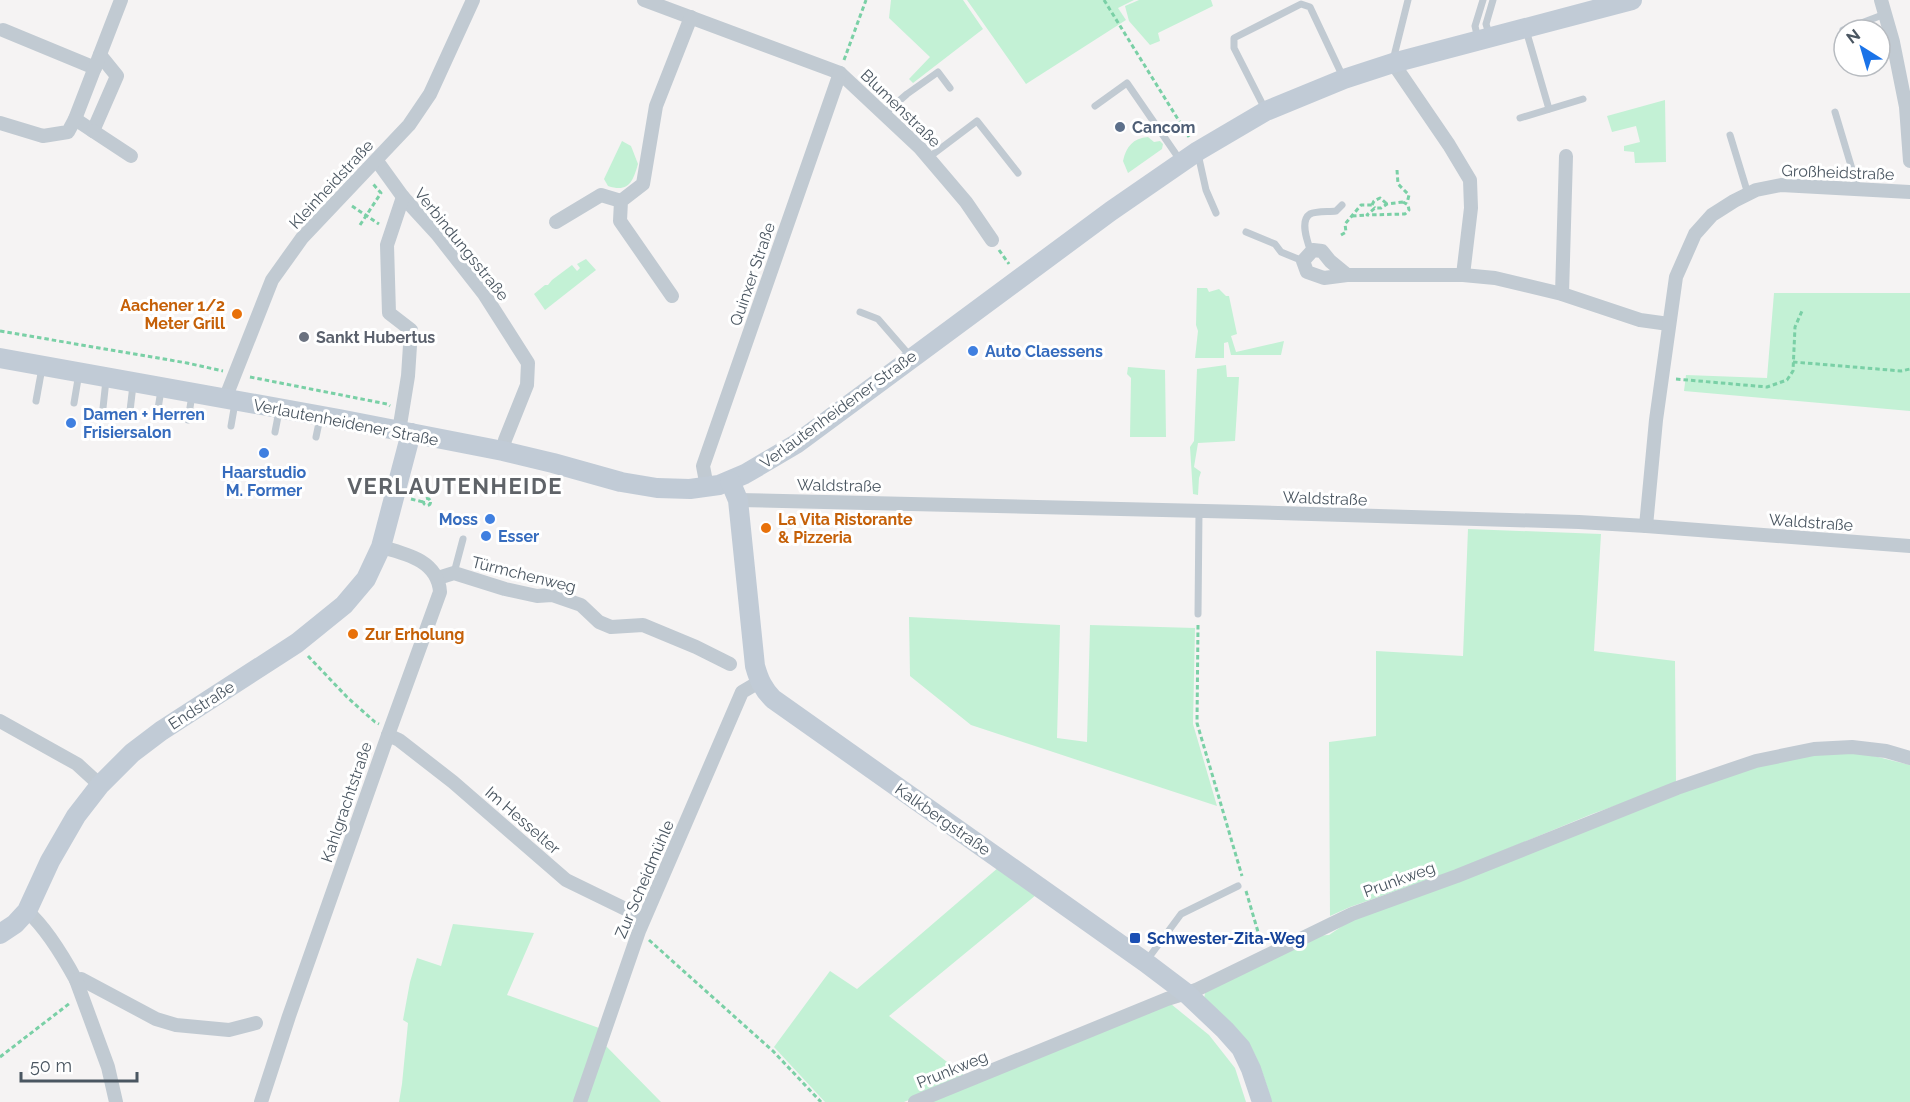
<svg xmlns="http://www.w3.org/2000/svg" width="1910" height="1102" font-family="Raleway,sans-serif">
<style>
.green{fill:#c3f1d5}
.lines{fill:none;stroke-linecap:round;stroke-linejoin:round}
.path{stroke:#7ad0a6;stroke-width:3;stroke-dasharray:4.5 3;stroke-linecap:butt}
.lane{stroke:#c1cad2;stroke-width:7}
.street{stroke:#c1cad2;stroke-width:14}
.secondary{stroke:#c1cbd6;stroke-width:20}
.service-dot{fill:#5c6f8a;stroke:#fff;stroke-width:2}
.food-dot{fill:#e8710a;stroke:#fff;stroke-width:2}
.worship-dot{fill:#6b7280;stroke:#fff;stroke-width:2}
.shop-dot{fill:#3f7fe0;stroke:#fff;stroke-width:2}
.transit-dot{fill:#1a4fb4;stroke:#fff;stroke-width:2}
.labels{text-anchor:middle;stroke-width:6;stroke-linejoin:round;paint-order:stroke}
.street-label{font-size:16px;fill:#4a5661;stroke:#fff}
.service-label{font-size:16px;font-weight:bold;fill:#4e5e75;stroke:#fff;text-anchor:start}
.food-label{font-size:16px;font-weight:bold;fill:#c56008;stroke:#fff;text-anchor:start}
.worship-label{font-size:16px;font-weight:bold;fill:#5b616d;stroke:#fff;text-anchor:start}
.shop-label{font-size:16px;font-weight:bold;fill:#366cbe;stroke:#fff;text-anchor:start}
.transit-label{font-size:16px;font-weight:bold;fill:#164399;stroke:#fff;text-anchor:start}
.district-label{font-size:22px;font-weight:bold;letter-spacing:1.5px;fill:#5f6368;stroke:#fff}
</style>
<rect width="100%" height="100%" fill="#f5f3f3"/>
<g class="green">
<polygon points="891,0 963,0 983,29 913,83 909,79 930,57 889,18"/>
<polygon points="967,0 1134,0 1118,8 1126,20 1026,84"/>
<polygon points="1139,0 1211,0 1213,6 1158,33 1160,41 1150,45 1129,21 1125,6"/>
<polygon points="1665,100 1666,162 1635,163 1634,152 1624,151 1624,146 1640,142 1636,126 1612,132 1607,116"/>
<path d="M1148,137L1154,142L1160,141L1163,144L1162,149L1128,173L1123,161C1126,147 1133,138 1148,137Z"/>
<path d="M622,141L631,146L638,164C633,181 629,193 608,186L604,179Z"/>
<polygon points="586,259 596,270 545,310 534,294 545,285 548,285 552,280 572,265 577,271 580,268 577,264"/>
<polygon points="1197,288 1207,288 1209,292 1219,289 1226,296 1229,296 1237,334 1231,336 1236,352 1284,341 1281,355 1231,355 1228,342 1224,343 1224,358 1195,358 1198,331 1196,325"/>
<polygon points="1774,293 1910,293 1910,411 1684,391 1686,375 1767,378"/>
<polygon points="1226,365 1227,377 1239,377 1235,441 1198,443 1194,467 1201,472 1199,478 1198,495 1193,494 1190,447 1194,441 1197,369"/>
<polygon points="1128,367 1165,370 1166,437 1130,437 1131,378 1127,374"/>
<polygon points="1468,529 1601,534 1594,651 1675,661 1676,784 1592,814 1456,870 1350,907 1330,916 1329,742 1376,736 1376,651 1463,656"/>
<polygon points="909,617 1060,625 1057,738 1087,742 1090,625 1195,628 1193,724 1217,806 971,725 910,676"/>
<path d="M1862,753L1910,765V1102H1272C1265,1082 1260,1059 1247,1042C1235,1025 1220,1012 1204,999L1205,993L1209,988L1313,936L1329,935L1354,918L1678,793L1757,767L1815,754Z"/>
<polygon points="999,867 1036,895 889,1016 966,1077 904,1102 825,1102 774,1047 830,971 857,989"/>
<polygon points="453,924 534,933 507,995 599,1028 604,1044 661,1102 399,1102 402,1084 408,1023 403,1020 410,982 417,958 441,966"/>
<polygon points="1171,1004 1209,1035 1235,1068 1246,1102 927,1102"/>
</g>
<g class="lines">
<g class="path">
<polyline points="1104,0 1189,137"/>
<polyline points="844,60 866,0"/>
<polyline points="1397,170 1398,184 1409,195 1407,203"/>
<polygon points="1403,202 1408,205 1409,210 1405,214 1367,215 1375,208 1381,208 1387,204"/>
<polyline points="1372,205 1374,201 1380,198 1387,204"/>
<polyline points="352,206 379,224"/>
<polyline points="1352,216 1367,215"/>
<polyline points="360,225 381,193 373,184"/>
<polyline points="1341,235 1346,232 1345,224 1361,205 1372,205 1375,208"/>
<polyline points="999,250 1009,264"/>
<polyline points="0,331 187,363 223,371"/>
<polyline points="1793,362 1901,371 1910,369"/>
<polyline points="250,377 387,404 390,406"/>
<polyline points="1676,379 1767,387 1787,380 1793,371 1795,327 1802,311"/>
<circle cx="427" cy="502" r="3.5"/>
<polyline points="411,499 423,502"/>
<polyline points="1198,625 1197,723 1242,876"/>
<polyline points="308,656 347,697 375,722 379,724"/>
<polyline points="1246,891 1261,942"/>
<polyline points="649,940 773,1051 821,1102"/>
<polyline points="0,1057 70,1003"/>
</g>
<g class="lane">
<polyline points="1526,30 1549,109"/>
<polyline points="1843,30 1885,14"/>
<polyline points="1490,37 1486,24 1493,0"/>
<polyline points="1478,39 1475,26 1483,0"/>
<polyline points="1393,60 1408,0"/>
<polyline points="1095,106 1127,83 1180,160"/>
<polyline points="1265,109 1234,48 1234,38 1301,4 1310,7 1343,77"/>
<polyline points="1835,112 1858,189"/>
<polyline points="884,114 907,94 938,72 950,88"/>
<polyline points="1520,118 1583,99"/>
<polyline points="1730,135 1748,194"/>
<polyline points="1198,154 1206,190 1216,213"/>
<polyline points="928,158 977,121 1018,173"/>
<polyline points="1246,232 1275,244 1281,252 1303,261"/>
<path d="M1311,252C1308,243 1299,221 1310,214C1316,211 1329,212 1336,211L1342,205"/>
<polyline points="860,312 878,319 911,357"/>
<polyline points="36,401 42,368"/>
<polyline points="74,403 79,373"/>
<polyline points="103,408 106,380"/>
<polyline points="130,411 133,385"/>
<polyline points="157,415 161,390"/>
<polyline points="188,420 192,395"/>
<polyline points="231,426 235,403"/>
<polyline points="275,432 279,411"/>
<polyline points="316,437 320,418"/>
<polyline points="454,573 463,539"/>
<polyline points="1198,614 1199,512"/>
<polyline points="1147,960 1181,914 1238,886"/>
</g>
<g class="street">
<polyline points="644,0 840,73 920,148 966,202 992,240"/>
<polyline points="1881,0 1893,42 1906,107 1910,161"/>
<polyline points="3,30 95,68"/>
<polyline points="1393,63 1449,145 1470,180 1471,208 1463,275"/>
<polyline points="75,119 93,131 117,76 100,55"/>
<polyline points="0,123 43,136 68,132 75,119 121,0"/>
<polyline points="93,131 131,156"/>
<polyline points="377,161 403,197 437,234 484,294 528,363 527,385 505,440 503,451"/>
<polyline points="556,222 601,195 621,201"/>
<polyline points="1347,275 1330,261 1322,251 1313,250 1303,261 1307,272 1324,278 1347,275 1463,275 1495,278 1562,294 1640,320 1669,324"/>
<polyline points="1562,294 1566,156"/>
<polyline points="672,296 620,221 621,201 643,184 656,106 691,17"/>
<polyline points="225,399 272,280 302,238 409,125 430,94 473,0"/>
<polyline points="399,431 408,376 411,330 389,313 387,245 403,197"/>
<polyline points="707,487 703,466 840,73"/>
<polyline points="738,500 1246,512 1579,522 1646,526 1910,546"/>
<polyline points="1646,526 1656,420 1676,277 1695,234 1712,215 1734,201 1756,190 1781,185 1910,192"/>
<polyline points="438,578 454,573 505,589 537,596 552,595 581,605 599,622 611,627 643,625 696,647 730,664"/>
<polyline points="0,721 77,764 100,785"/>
<polyline points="388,735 399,740 453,782 566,880 644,918"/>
<path d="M27,911C47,929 63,956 76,980L81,979L156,1019L176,1025L229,1030L256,1023"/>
<polyline points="76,980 108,1067 116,1102"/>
<path d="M261,1102L289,1016L388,735L440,592C438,561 407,554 381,547"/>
<polyline points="580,1102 639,931 742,692 759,682"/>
<polyline points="915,1102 1167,999 1196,990 1352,914 1457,876 1677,788 1756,761 1814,749 1852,747 1886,751 1910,758"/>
</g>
<g class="secondary">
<polyline points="0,358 339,419 503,451 553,463 621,482 657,488 690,489 719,485 745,474 796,444 1111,211 1198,151 1266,111 1344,79 1393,63 1632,0"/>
<path d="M730,481L738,500L755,666C759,680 763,689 773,699L1145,962L1186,993L1225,1030L1241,1048L1251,1069L1262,1102"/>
<polyline points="0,934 15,924 27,911 50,861 76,816 100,785 132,753 161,731 297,643 344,605 366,579 381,547 411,433"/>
</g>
</g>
<circle class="service-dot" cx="1120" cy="127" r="6"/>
<g class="food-dot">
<circle cx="237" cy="314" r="6"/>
<circle cx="766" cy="528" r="6"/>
<circle cx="353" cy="634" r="6"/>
</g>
<circle class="worship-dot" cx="304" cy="337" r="6"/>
<g class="shop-dot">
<circle cx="973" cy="351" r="6"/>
<circle cx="71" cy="423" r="6"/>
<circle cx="264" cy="453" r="6"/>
<circle cx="490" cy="519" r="6"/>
<circle cx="486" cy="536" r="6"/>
</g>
<rect class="transit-dot" x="1129" y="932" width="12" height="12" rx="3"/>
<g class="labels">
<g class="street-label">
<text transform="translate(901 108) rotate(44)" y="6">Blumenstraße</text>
<text transform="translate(1838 172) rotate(2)" y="6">Großheidstraße</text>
<text transform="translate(331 184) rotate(-47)" y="6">Kleinheidstraße</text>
<text transform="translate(462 244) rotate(51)" y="6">Verbindungsstraße</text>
<text transform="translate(752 274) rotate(-71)" y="6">Quinxer Straße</text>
<text transform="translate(838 409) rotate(-36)" y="6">Verlautenheidener Straße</text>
<text transform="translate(346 422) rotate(11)" y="6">Verlautenheidener Straße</text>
<text transform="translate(839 485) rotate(1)" y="6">Waldstraße</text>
<text transform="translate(1325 498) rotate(2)" y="6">Waldstraße</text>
<text transform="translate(1811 522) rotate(4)" y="6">Waldstraße</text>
<text transform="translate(524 574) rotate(14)" y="6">Türmchenweg</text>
<text transform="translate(201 705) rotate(-33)" y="6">Endstraße</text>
<text transform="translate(346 802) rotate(-71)" y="6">Kahlgrachtstraße</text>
<text transform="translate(943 819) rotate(35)" y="6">Kalkbergstraße</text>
<text transform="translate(523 820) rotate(41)" y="6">Im Hesselter</text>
<text transform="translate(644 879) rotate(-67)" y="6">Zur Scheidmühle</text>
<text transform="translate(1399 879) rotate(-20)" y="6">Prunkweg</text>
<text transform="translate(952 1069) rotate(-22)" y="6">Prunkweg</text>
</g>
<g class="service-label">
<text x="1132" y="133">Cancom</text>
</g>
<g class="food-label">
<text x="225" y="311" text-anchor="end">Aachener 1/2<tspan x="225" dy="18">Meter Grill</tspan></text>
<text x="778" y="525">La Vita Ristorante<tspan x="778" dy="18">&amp; Pizzeria</tspan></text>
<text x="365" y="640">Zur Erholung</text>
</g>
<g class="worship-label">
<text x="316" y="343">Sankt Hubertus</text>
</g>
<g class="shop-label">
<text x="985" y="357">Auto Claessens</text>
<text x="83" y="420">Damen + Herren<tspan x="83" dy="18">Frisiersalon</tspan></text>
<text x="264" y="478" text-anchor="middle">Haarstudio<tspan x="264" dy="18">M. Former</tspan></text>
<text x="478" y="525" text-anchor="end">Moss</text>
<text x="498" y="542">Esser</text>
</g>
<g class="transit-label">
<text x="1147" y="944">Schwester-Zita-Weg</text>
</g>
<g class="district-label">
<text x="455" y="494">VERLAUTENHEIDE</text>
</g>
</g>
<g transform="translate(1862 48) rotate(323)"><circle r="28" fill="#ffffff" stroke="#b7bbc0" stroke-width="1.5"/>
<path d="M0-4.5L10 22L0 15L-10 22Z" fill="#1a73e8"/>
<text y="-9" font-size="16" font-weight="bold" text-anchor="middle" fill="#4a5661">N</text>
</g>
<path d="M21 1072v9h116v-9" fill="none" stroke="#4a5661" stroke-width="3"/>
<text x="30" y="1072" font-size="18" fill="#4a5661" stroke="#ffffff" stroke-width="4.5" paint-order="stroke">50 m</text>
</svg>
